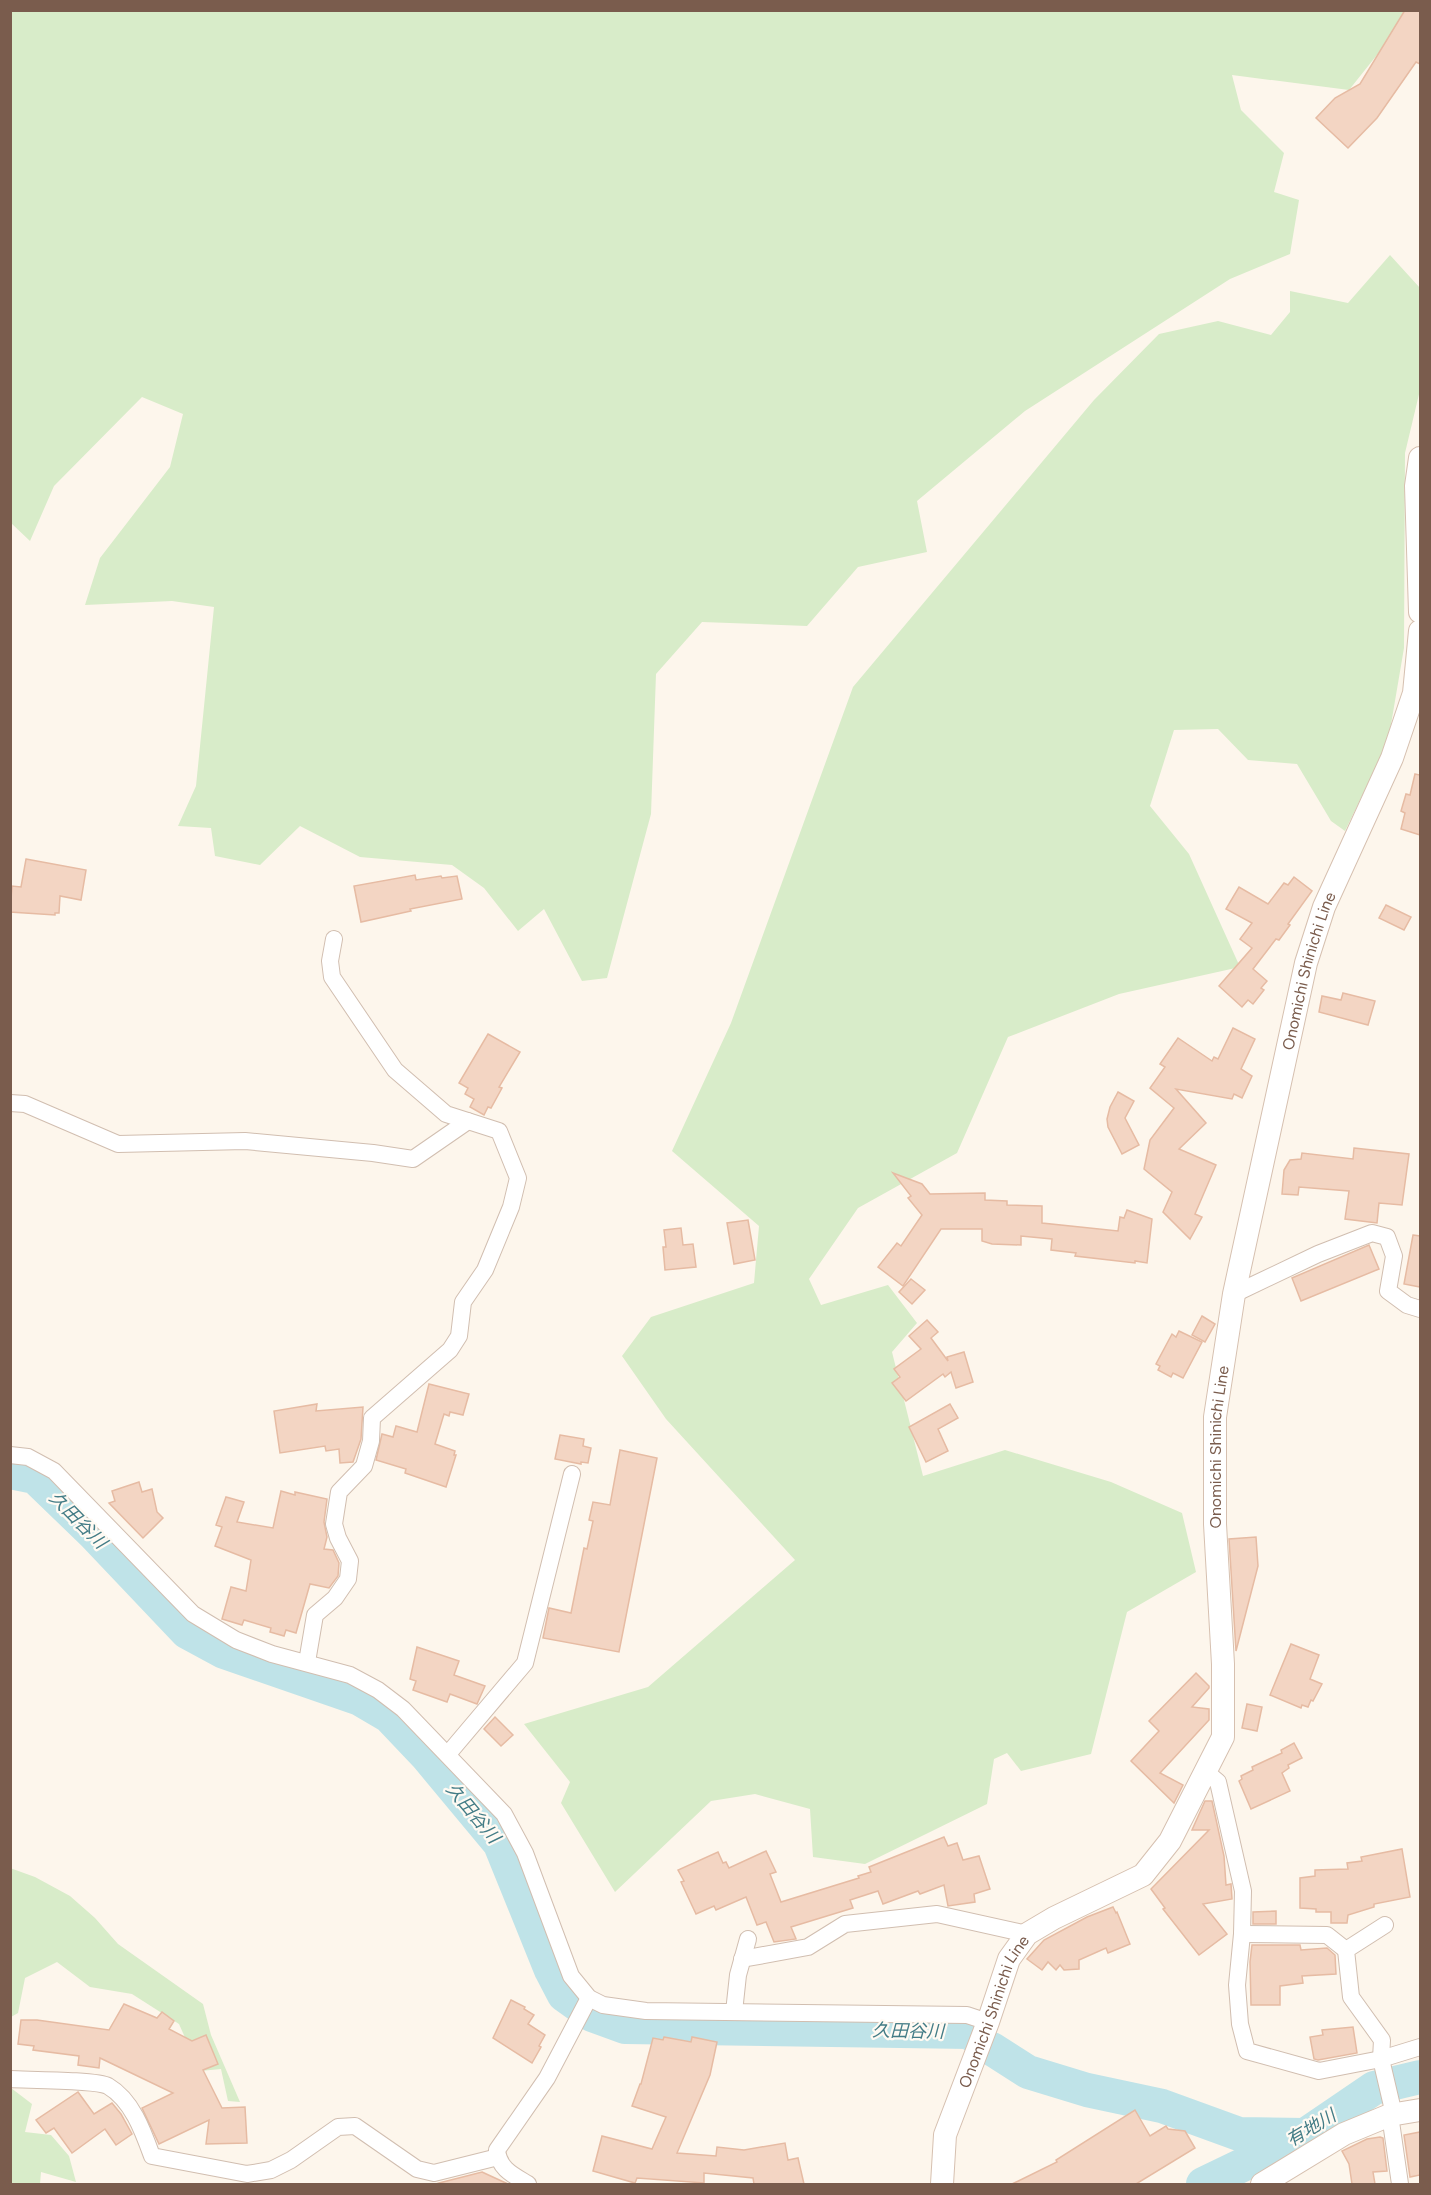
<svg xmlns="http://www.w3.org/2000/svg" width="1431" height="2195" font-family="Figtree,'Noto Sans JP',sans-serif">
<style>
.green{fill:#d8ecc9}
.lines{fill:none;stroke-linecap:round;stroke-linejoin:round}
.river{stroke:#bfe3e8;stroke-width:34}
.building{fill:#f3d5c3;stroke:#e6bba3;stroke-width:1.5}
.minor-casing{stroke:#d1beb0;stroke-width:18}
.secondary-casing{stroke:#d6c0b0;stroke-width:24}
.minor{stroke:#fff;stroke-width:16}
.secondary{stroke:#fff;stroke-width:22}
.labels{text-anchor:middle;stroke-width:4.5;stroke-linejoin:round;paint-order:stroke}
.street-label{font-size:16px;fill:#7a5c4d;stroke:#fffaf3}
.water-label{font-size:18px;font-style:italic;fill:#437c86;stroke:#fffaf3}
</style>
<rect width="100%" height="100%" fill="#fdf6ec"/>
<g class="green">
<polygon points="10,11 1412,11 1349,90 1232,75 1241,110 1284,153 1274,192 1299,200 1290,254 1230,279 1025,411 917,501 927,552 858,567 807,626 702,622 656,674 651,814 607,978 582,981 544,909 518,931 484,888 452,865 360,857 300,826 260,865 215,856 211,828 178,826 196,786 214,607 172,601 85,605 100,558 170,467 183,414 142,397 54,486 30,541 11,523"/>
<polygon points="1390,255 1420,288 1420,390 1405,453 1404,648 1388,742 1345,831 1331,821 1297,764 1248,760 1218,729 1174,730 1150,806 1189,854 1240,967 1119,994 1008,1037 957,1153 858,1208 809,1279 821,1305 888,1285 917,1323 892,1352 923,1476 1005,1450 1111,1482 1182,1513 1196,1572 1127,1612 1091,1754 1021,1771 1007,1753 994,1759 987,1804 865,1864 813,1857 810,1809 755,1794 711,1801 615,1892 561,1803 570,1782 524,1724 648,1687 795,1560 666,1419 622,1356 651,1317 754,1283 759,1226 672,1151 731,1023 853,687 1094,400 1159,334 1218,321 1271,335 1290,312 1290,291 1348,303"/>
<polygon points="10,1868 35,1877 70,1896 95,1918 118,1944 203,2004 211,2035 240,2102 228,2101 221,2069 200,2071 179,2024 132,1994 90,1987 57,1962 25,1978 18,2013 11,2017"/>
<polygon points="11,2088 32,2104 25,2132 51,2135 69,2156 76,2182 41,2172 40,2184 11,2184"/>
</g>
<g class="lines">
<g class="river">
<polyline points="10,1472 35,1477 94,1534 187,1632 224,1652 360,1699 389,1716 426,1755 500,1844 551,1970 564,1995 592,2015 625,2027 970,2032 974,2036"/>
<polyline points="992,2049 1028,2072 1087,2090 1162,2106 1239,2134 1305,2135"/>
<polyline points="1203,2184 1305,2135 1374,2088 1420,2077"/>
</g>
</g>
<g class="building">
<polygon points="1405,10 1420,10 1420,64 1416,62 1377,118 1348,148 1316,118 1335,98 1360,84"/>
<polygon points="1415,774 1420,775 1420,835 1401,829 1405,813 1401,811 1406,794 1410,795"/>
<polygon points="26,859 86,870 81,900 60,896 59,913 55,913 55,915 10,912 12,886 21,887"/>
<polygon points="415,875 416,880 441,876 442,878 457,876 462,899 410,909 411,911 361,922 354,886"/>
<polygon points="1294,877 1312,891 1288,924 1290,925 1279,940 1276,939 1253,969 1267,981 1261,988 1264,990 1253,1004 1248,1000 1242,1007 1219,986 1252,948 1240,939 1252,923 1226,909 1239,887 1268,904 1284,883 1288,885"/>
<polygon points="1386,905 1411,917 1404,930 1379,918"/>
<polygon points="1343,993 1375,1001 1368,1025 1319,1012 1322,996 1341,1000"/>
<polygon points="1233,1028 1255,1039 1241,1069 1252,1076 1242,1098 1234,1094 1232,1099 1176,1089 1206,1123 1179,1149 1216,1165 1195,1214 1202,1217 1190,1239 1163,1212 1172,1192 1144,1169 1150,1140 1174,1108 1150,1088 1165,1067 1160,1064 1178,1038 1212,1061 1214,1057 1218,1059"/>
<polygon points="488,1034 520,1052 499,1087 502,1088 491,1108 488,1107 484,1115 470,1107 474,1099 465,1094 468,1088 459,1083"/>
<polygon points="1118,1092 1134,1101 1125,1118 1139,1145 1122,1154 1108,1127 1107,1119 1110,1107"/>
<polygon points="1354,1148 1409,1154 1402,1205 1379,1203 1377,1223 1345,1219 1349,1191 1299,1187 1298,1195 1282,1194 1284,1170 1290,1160 1301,1159 1302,1153 1353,1159"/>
<polygon points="893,1173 922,1184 930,1194 985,1193 985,1200 1007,1201 1007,1205 1042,1206 1042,1223 1118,1231 1120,1217 1124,1218 1127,1210 1152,1219 1147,1263 1135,1261 1135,1263 1075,1256 1076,1253 1051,1250 1052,1239 1021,1236 1021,1245 992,1244 982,1241 982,1229 941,1229 903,1286 878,1267 897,1243 901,1246 922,1215 908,1198 911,1196"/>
<polygon points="748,1220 755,1260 734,1264 727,1223"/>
<polygon points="681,1228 683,1245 693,1244 696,1267 665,1270 663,1247 666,1247 664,1230"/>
<polygon points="1413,1235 1420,1236 1420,1287 1404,1284"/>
<polygon points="1369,1245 1379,1269 1301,1301 1292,1278"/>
<polygon points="911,1279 925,1290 912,1304 899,1292"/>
<polygon points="1202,1316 1215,1324 1205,1342 1192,1335"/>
<polygon points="927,1320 938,1332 931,1338 948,1361 947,1357 964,1352 973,1382 956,1388 951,1372 945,1377 943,1374 906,1401 892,1383 900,1377 894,1369 921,1349 909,1336"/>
<polygon points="1179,1331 1202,1342 1183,1378 1173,1373 1171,1377 1158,1370 1160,1366 1156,1364 1172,1334 1176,1337"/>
<polygon points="429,1384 469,1394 463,1415 450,1412 449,1416 444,1414 435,1444 455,1451 454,1455 456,1455 446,1487 405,1473 406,1469 376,1460 382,1434 393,1437 396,1426 417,1432"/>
<polygon points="317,1404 316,1411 363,1407 361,1439 353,1462 340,1463 339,1449 326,1451 325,1446 280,1453 274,1411"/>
<polygon points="950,1404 958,1418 938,1429 948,1451 926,1462 909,1427"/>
<polygon points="560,1435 584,1439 583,1446 591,1448 588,1463 581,1462 581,1464 555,1459"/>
<polygon points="620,1450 657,1458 619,1652 543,1638 549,1608 571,1613 584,1548 587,1549 593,1521 589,1520 593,1502 610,1505"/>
<polygon points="139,1482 142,1492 152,1489 157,1512 163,1518 143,1538 109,1503 115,1501 112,1491"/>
<polygon points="281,1491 295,1495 295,1492 327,1499 324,1522 327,1537 324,1549 333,1550 339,1563 338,1576 329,1588 310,1584 296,1633 286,1630 284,1636 270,1632 271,1628 244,1620 242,1625 222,1619 231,1587 246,1591 251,1560 215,1546 222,1527 216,1525 226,1497 244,1502 237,1522 273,1528"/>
<polygon points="1256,1537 1258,1566 1236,1651 1229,1539"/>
<polygon points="1291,1644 1319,1655 1310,1679 1322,1684 1313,1701 1311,1700 1308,1707 1302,1705 1301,1708 1270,1695"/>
<polygon points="417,1647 459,1661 454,1675 485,1686 477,1704 450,1694 447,1702 413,1690 416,1681 410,1679"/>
<polygon points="1196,1673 1209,1686 1209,1688 1192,1707 1209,1709 1209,1720 1160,1773 1183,1785 1174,1803 1131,1761 1159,1731 1149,1721"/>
<polygon points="1247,1704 1262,1707 1257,1731 1242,1728"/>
<polygon points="495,1717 513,1735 501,1746 484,1729"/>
<polygon points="1294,1743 1302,1758 1288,1765 1289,1768 1282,1773 1290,1791 1251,1809 1239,1781 1242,1779 1241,1776 1253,1770 1252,1767 1282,1753 1281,1750"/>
<polygon points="1205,1801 1212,1801 1224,1856 1226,1885 1231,1884 1232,1899 1203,1904 1227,1934 1199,1955 1163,1909 1165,1908 1151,1889 1209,1830 1192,1830"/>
<polygon points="944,1837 948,1846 957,1843 963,1860 979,1856 990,1889 974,1894 975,1902 948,1906 944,1885 920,1894 918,1891 883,1904 878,1891 850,1900 853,1908 791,1927 796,1939 774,1942 766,1922 757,1925 746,1897 716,1910 714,1906 696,1914 681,1882 684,1881 678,1870 718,1852 723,1863 726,1862 729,1868 766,1851 776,1872 770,1874 781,1902 859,1878 858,1876 871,1872 869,1867"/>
<polygon points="1402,1849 1410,1897 1374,1904 1374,1907 1348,1915 1347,1923 1331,1923 1331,1912 1316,1912 1316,1909 1300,1908 1300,1878 1315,1876 1315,1870 1348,1869 1347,1863 1362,1861 1361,1857"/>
<polygon points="1113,1907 1116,1913 1117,1912 1130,1944 1108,1953 1106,1948 1079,1960 1079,1969 1064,1970 1060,1965 1056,1970 1048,1962 1042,1970 1027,1959 1044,1940 1087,1917"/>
<polygon points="1276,1911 1276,1924 1253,1924 1253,1912"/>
<polygon points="1252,1945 1300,1945 1301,1950 1327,1948 1335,1955 1336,1974 1302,1976 1303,1983 1280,1986 1280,2005 1251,2005 1250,1962"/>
<polygon points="511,2000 525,2007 524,2009 534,2015 528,2024 545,2035 539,2046 541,2047 532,2063 493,2038"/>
<polygon points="124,2004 157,2018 162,2012 174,2021 169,2029 192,2041 206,2035 218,2064 203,2070 222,2108 245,2107 247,2143 206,2144 209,2120 159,2144 142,2108 173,2093 100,2058 99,2068 78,2065 79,2056 33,2050 34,2046 18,2044 21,2020 37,2020 109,2030"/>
<polygon points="1353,2027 1357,2053 1318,2060 1314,2059 1310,2037 1323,2035 1322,2030"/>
<polygon points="664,2037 691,2042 692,2037 717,2042 710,2075 677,2153 716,2156 717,2147 744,2150 785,2143 788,2160 798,2158 804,2184 754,2184 753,2178 704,2173 704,2183 637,2178 635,2183 593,2171 602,2136 652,2149 666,2117 632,2106 640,2084 641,2084 653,2038 663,2040"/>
<polygon points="78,2092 94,2114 112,2103 121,2114 132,2134 116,2145 105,2129 72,2153 54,2128 46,2133 36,2120"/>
<polygon points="1135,2110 1150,2136 1166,2126 1168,2129 1185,2131 1195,2148 1136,2184 1012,2184 1057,2162 1056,2160"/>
<polygon points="1420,2132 1420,2175 1410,2177 1404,2135"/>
<polygon points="1380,2137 1383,2138 1387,2171 1373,2172 1375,2184 1352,2184 1349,2164 1342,2151 1367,2139"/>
<polygon points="482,2172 508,2184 436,2184 439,2183"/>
</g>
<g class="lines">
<defs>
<g id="minor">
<polyline points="10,1103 25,1104 118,1144 245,1141 373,1153 413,1159 468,1121"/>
<polyline points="1234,1294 1318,1254 1372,1233 1387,1237 1394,1256 1388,1291 1407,1305 1420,1309"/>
<polyline points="10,1455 28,1457 54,1471 193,1614 236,1640 272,1654 350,1675 378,1690 403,1709 504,1814 525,1853 571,1976 589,1998 603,2005 646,2011 967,2015 988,2022"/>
<polyline points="307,1662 315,1615 335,1598 348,1579 350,1561 338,1538 334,1524 339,1492 364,1466 371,1441 372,1418 450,1350 459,1336 463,1302 485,1270 511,1207 518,1178 499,1131 446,1114 395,1070 332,977 330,961 334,939"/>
<polyline points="448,1754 525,1663 572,1474"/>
<polyline points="1206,1772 1218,1782 1243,1891 1242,1934 1237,1985 1240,2024 1247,2051 1319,2071 1381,2059 1420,2047"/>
<polyline points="1385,1925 1346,1950 1351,1997 1382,2040 1381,2059 1392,2106 1390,2115 1400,2184"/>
<polyline points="1242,1934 1327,1935 1346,1950"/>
<polyline points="742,1959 808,1947 845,1924 937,1914 1027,1934"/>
<polyline points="734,2012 738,1975 748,1939"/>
<path d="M10,2079C28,2080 97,2080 108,2086C132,2100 143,2131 152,2156L247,2174L271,2170L291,2160L338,2127L355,2126L417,2169L434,2173L498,2157"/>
<path d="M528,2184C513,2175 499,2169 497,2150L547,2078L589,1998"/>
</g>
<g id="secondary">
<polyline points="1420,458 1416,486 1420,612"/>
<path id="s1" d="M942,2184L945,2135L988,2022L1009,1959L1027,1934L1054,1918L1143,1875L1170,1841L1223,1737V1664L1215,1524V1417L1234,1294L1306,963L1324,907L1392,758L1414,693L1420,631"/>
<polyline points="1262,2184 1344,2134 1390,2115 1420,2110"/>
</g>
</defs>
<use href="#minor" class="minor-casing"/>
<use href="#secondary" class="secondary-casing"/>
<use href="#minor" class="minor"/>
<use href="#secondary" class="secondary"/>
</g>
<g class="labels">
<g class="street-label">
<text dy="6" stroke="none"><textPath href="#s1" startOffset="1334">Onomichi Shinichi Line</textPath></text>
<text dy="6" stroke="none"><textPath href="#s1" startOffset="848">Onomichi Shinichi Line</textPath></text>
<text dy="6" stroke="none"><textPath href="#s1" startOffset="182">Onomichi Shinichi Line</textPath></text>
</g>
<g class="water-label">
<text transform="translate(78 1520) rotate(45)" y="6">久田谷川</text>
<text transform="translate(473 1813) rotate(50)" y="6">久田谷川</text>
<text transform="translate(908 2031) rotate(1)" y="6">久田谷川</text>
<text transform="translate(1311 2128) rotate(-31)" y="6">有地川</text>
</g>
</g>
<rect width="1431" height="2195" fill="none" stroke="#7a5c4d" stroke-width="24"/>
</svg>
